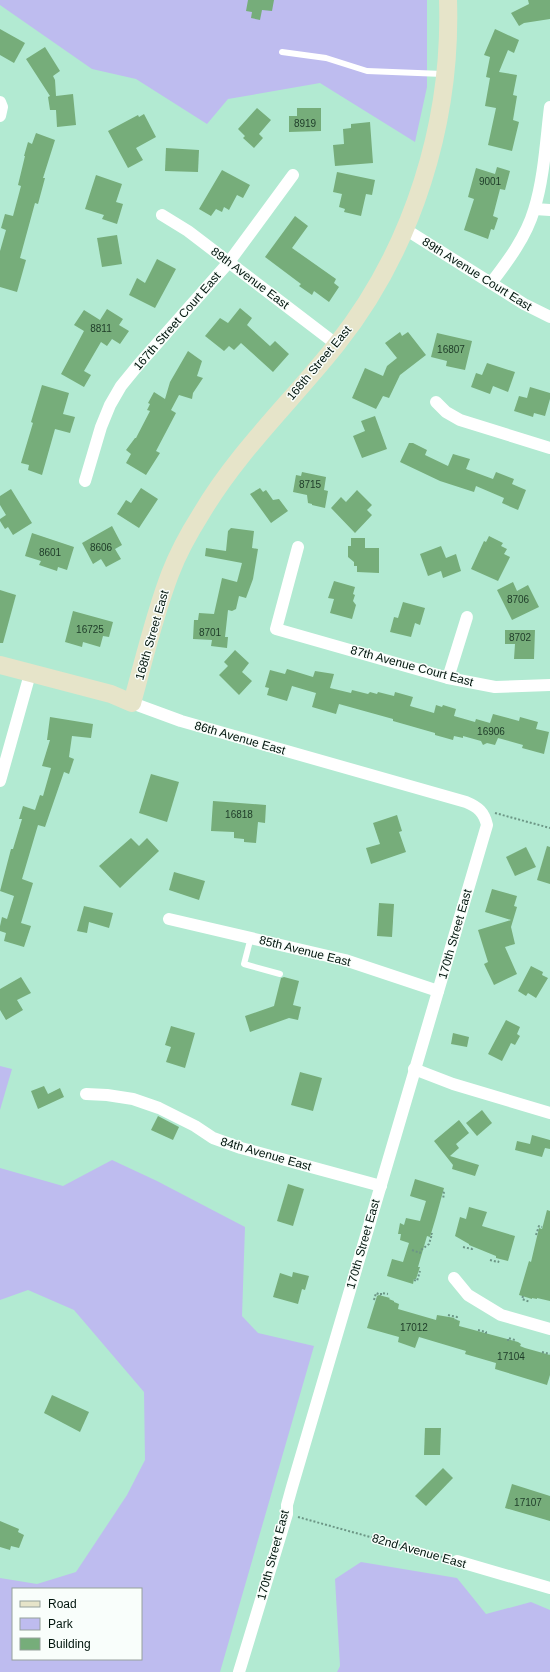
<svg xmlns="http://www.w3.org/2000/svg" width="550" height="1672" font-family="Arial,sans-serif">
<style>
.green{fill:#bebcef;fill-rule:evenodd}
.building{fill:#76ad7a}
.lines{fill:none;stroke-linecap:round;stroke-linejoin:round}
.path{stroke:#6c9685;stroke-width:2;stroke-dasharray:2 2;stroke-linecap:butt}
.lane{stroke:#fff;stroke-width:6}
.street{stroke:#fff;stroke-width:12}
.secondary{stroke:#e6e4c9;stroke-width:18}
.labels{text-anchor:middle;stroke-width:3;stroke-linejoin:round;paint-order:stroke}
.number-label{font-size:10px;fill:#1e3b28}
.street-label{font-size:12px;fill:#01150d;stroke:#f9fefb}
</style>
<rect width="100%" height="100%" fill="#b2ead2"/>
<g class="green">
<polygon points="0,0 427,0 427,87 415,142 320,83 228,99 207,124 136,79 92,69 0,5"/>
<polygon points="0,1066 12,1069 0,1110"/>
<path d="M112,1160L157,1181L245,1227L242,1316L258,1333L314,1346L220,1672H0V1578L37,1584L76,1572L127,1495L145,1460L144,1392L74,1310L28,1290L0,1300V1168L63,1186ZM13,1589H141V1659H13Z"/>
<polygon points="361,1562 457,1578 486,1614 531,1602 550,1610 550,1672 337,1672 340,1666 335,1579"/>
</g>
<g class="building">
<polygon points="248,0 274,0 272,11 262,10 260,20 251,18 252,12 246,11"/>
<polygon points="528,0 550,0 550,19 524,23 519,26 511,13 529,4"/>
<polygon points="0,29 25,43 14,63 0,55"/>
<polygon points="495,29 519,40 514,53 508,50 499,72 517,75 513,95 517,96 513,120 519,122 512,151 488,145 496,108 485,106 490,78 486,77 490,57 484,55"/>
<polygon points="45,47 60,71 53,76 55,80 56,96 73,94 76,125 57,127 56,110 50,110 48,97 50,96 26,59"/>
<polygon points="257,108 271,120 259,134 263,138 254,148 243,138 245,136 238,129"/>
<polygon points="297,108 321,108 321,131 289,132 289,116 297,116"/>
<polygon points="144,114 156,137 136,148 143,160 128,168 108,131 138,115 139,117"/>
<polygon points="370,122 373,163 335,166 333,145 344,144 343,129 351,128 351,124"/>
<polygon points="36,133 55,140 43,178 45,178 38,204 35,203 20,258 26,260 17,292 0,287 0,251 6,230 1,228 5,214 13,216 21,186 18,185 25,156 24,156 28,142 32,144"/>
<polygon points="166,148 199,150 198,172 165,171"/>
<polygon points="497,167 510,171 505,190 500,189 493,216 498,218 494,230 491,229 488,239 464,230 474,199 468,197 476,168 495,174"/>
<polygon points="222,170 250,185 243,198 237,195 229,210 224,207 222,212 216,209 211,216 199,209"/>
<polygon points="337,172 375,180 372,195 366,194 361,216 344,212 345,209 339,207 342,194 333,192"/>
<polygon points="96,175 122,184 116,202 123,204 117,224 102,219 104,215 85,209"/>
<polygon points="295,216 308,226 292,248 336,279 334,283 339,287 329,302 314,291 312,295 299,286 301,284 265,257"/>
<polygon points="117,235 122,264 102,267 97,238"/>
<polygon points="157,259 176,269 155,308 129,295 137,278 145,283"/>
<polygon points="240,308 252,318 247,325 270,346 275,341 289,354 273,372 241,343 234,350 229,346 224,351 205,336 220,318 228,323"/>
<polygon points="107,309 123,319 119,325 129,331 120,344 112,339 107,346 101,342 84,371 91,375 84,387 61,374 84,331 74,325 84,310 100,320"/>
<polygon points="400,332 402,336 408,332 426,355 400,375 389,398 383,396 376,409 352,398 365,368 383,376 387,366 397,358 385,343"/>
<polygon points="437,333 472,341 465,370 446,366 447,361 431,357"/>
<polygon points="188,351 202,361 197,376 203,378 193,393 192,399 179,395 171,410 176,413 156,451 160,453 146,475 126,463 131,454 126,450 135,438 136,438 150,411 147,410 150,404 148,403 154,392 165,399 170,382"/>
<polygon points="487,363 515,372 508,392 493,386 490,394 471,387 476,373 482,375"/>
<polygon points="42,385 69,393 63,414 75,417 70,433 55,429 42,475 28,470 29,465 21,463 33,423 31,422"/>
<polygon points="530,387 550,393 550,399 545,416 534,413 533,417 514,411 519,396 527,398"/>
<polygon points="375,416 387,449 362,458 353,436 365,431 361,421"/>
<polygon points="409,443 413,443 427,450 425,455 448,466 453,454 470,459 466,469 493,479 496,472 514,479 512,484 526,490 518,510 502,503 504,498 476,486 474,492 440,481 400,462"/>
<polygon points="302,472 326,477 324,490 328,491 325,508 312,505 312,504 308,503 307,495 293,492 296,475 301,476"/>
<polygon points="141,488 158,499 139,528 117,514 126,500 131,503"/>
<polygon points="260,488 263,492 266,490 273,500 279,499 288,511 271,523 250,494"/>
<polygon points="11,489 32,523 13,535 8,527 5,529 0,521 0,519 6,515 0,505 0,496"/>
<polygon points="357,490 372,505 367,510 372,515 355,533 331,508 341,497 346,502"/>
<polygon points="112,526 122,545 115,549 121,559 106,567 101,559 93,564 82,543"/>
<polygon points="231,528 254,531 252,548 258,549 253,579 246,598 239,596 236,609 232,611 228,610 225,637 228,637 227,648 211,646 212,640 193,639 194,620 198,620 199,613 214,614 222,578 237,582 242,563 205,556 206,548 226,551 228,531"/>
<polygon points="32,533 74,547 67,570 58,567 57,571 39,565 41,561 25,556"/>
<polygon points="489,536 503,543 501,546 507,549 504,554 510,557 498,581 471,569 484,541 486,542"/>
<polygon points="351,538 365,538 365,548 379,548 379,573 357,572 357,566 354,566 354,562 348,557 348,546 351,546"/>
<polygon points="441,546 446,558 456,554 461,571 443,578 441,571 428,576 420,554"/>
<polygon points="334,581 355,587 353,594 355,595 353,601 356,605 352,619 330,613 334,599 328,598"/>
<polygon points="513,582 517,591 528,585 539,607 512,620 497,590"/>
<polygon points="0,590 16,595 3,643 0,643"/>
<polygon points="403,602 425,608 420,625 415,623 411,637 390,632 394,617 398,618"/>
<polygon points="73,611 113,622 109,637 103,636 100,647 83,642 82,647 65,642"/>
<polygon points="505,630 535,630 534,659 514,659 515,644 505,644"/>
<polygon points="235,650 249,663 242,672 252,681 239,695 219,675 228,666 224,662"/>
<polygon points="287,669 313,677 315,671 334,674 330,688 351,693 352,690 368,694 370,692 377,694 378,692 394,696 395,692 413,697 410,706 434,713 436,705 442,707 443,705 456,709 454,716 475,722 476,719 490,723 493,714 519,721 520,717 538,722 536,729 549,732 544,754 522,748 523,745 498,738 495,745 487,743 483,745 481,741 463,736 463,738 454,736 453,740 435,735 435,733 393,721 393,719 339,704 336,714 312,707 316,693 292,686 287,701 267,695 269,688 265,687 270,670 285,674"/>
<polygon points="50,717 93,724 91,738 72,736 69,757 74,759 69,774 64,772 45,827 38,825 22,879 33,883 21,923 31,926 24,947 4,941 6,933 0,931 0,926 2,917 7,919 14,896 0,891 11,849 13,849 22,819 19,819 23,806 35,810 40,795 43,796 51,768 42,766 50,740 47,740"/>
<polygon points="151,774 179,782 167,822 139,813"/>
<polygon points="213,801 266,805 265,823 258,822 256,843 244,842 244,839 234,838 234,832 211,831"/>
<polygon points="397,815 402,831 399,832 406,852 371,864 366,848 380,844 373,823"/>
<polygon points="131,838 139,846 147,838 159,851 120,888 99,866"/>
<polygon points="547,846 550,847 550,884 537,880"/>
<polygon points="526,847 536,867 515,876 506,857"/>
<polygon points="174,872 205,881 199,900 169,890"/>
<polygon points="492,889 517,896 514,906 517,907 511,927 515,944 505,947 517,974 494,985 484,964 488,962 478,930 511,920 485,912"/>
<polygon points="379,903 394,904 392,937 377,936"/>
<polygon points="84,906 113,913 109,928 89,922 87,933 77,931"/>
<polygon points="531,966 543,972 542,975 548,978 536,998 528,993 526,996 518,991"/>
<polygon points="21,977 31,993 17,1000 23,1010 6,1020 0,1010 0,989"/>
<polygon points="284,977 299,981 293,1005 301,1007 298,1020 289,1018 250,1032 245,1016 274,1006 281,978"/>
<polygon points="506,1020 520,1027 517,1034 520,1036 515,1045 511,1043 502,1061 488,1054"/>
<polygon points="171,1026 195,1033 185,1068 166,1062 171,1047 165,1045"/>
<polygon points="453,1033 469,1037 467,1047 451,1044"/>
<polygon points="300,1072 322,1078 313,1111 291,1105"/>
<polygon points="44,1086 48,1094 60,1088 64,1097 38,1109 31,1091"/>
<polygon points="482,1110 492,1123 477,1136 466,1123"/>
<polygon points="158,1116 179,1127 173,1140 151,1130"/>
<polygon points="459,1120 469,1133 456,1144 459,1148 450,1156 479,1165 475,1176 452,1169 453,1165 434,1141"/>
<polygon points="532,1135 550,1140 550,1149 545,1148 542,1157 515,1150 517,1141 530,1144"/>
<polygon points="415,1179 444,1188 436,1217 430,1237 427,1236 418,1267 420,1267 416,1279 414,1279 413,1284 387,1276 392,1259 403,1262 409,1243 400,1240 401,1234 398,1234 400,1223 404,1225 406,1218 420,1221 426,1201 410,1196"/>
<polygon points="288,1184 304,1189 293,1226 277,1221"/>
<polygon points="469,1207 487,1212 482,1226 515,1236 508,1261 496,1258 496,1256 469,1245 469,1244 455,1236 460,1217 466,1219"/>
<polygon points="547,1210 550,1211 550,1301 537,1298 537,1299 532,1298 532,1299 519,1295 529,1261 531,1262 539,1228 542,1229"/>
<polygon points="293,1272 309,1276 305,1290 302,1289 298,1304 273,1297 280,1273 292,1277"/>
<polygon points="379,1295 390,1298 389,1299 394,1301 394,1302 399,1304 398,1309 436,1320 437,1315 455,1318 454,1319 460,1321 459,1326 518,1342 521,1344 520,1346 525,1348 550,1355 550,1375 547,1385 495,1369 496,1363 465,1354 466,1351 419,1337 415,1348 398,1342 399,1337 367,1328 377,1296"/>
<polygon points="52,1395 89,1412 80,1432 44,1413"/>
<polygon points="425,1428 441,1428 440,1455 424,1455"/>
<polygon points="443,1468 453,1478 426,1506 415,1496"/>
<polygon points="512,1484 550,1496 550,1521 505,1508"/>
<polygon points="0,1521 19,1529 18,1532 24,1535 19,1548 11,1546 10,1550 0,1547"/>
</g>
<g class="lines">
<g class="path">
<polyline points="495,813 550,828"/>
<polyline points="443,1192 444,1193 443,1199"/>
<polyline points="536,1235 539,1226 542,1227"/>
<polyline points="463,1247 472,1249 473,1247"/>
<polyline points="412,1250 420,1253 421,1250 429,1244 432,1234 431,1234"/>
<polyline points="490,1260 498,1262 499,1261"/>
<polyline points="414,1280 417,1281 420,1271"/>
<polyline points="381,1295 381,1293 388,1294"/>
<polyline points="523,1296 522,1299 530,1302"/>
<polyline points="374,1300 376,1293 381,1295"/>
<polyline points="448,1315 457,1317 456,1320"/>
<polyline points="478,1330 486,1332 486,1334"/>
<polyline points="508,1341 508,1338 515,1340"/>
<polyline points="542,1352 550,1354"/>
<polyline points="298,1517 446,1558"/>
</g>
<g class="lane">
<polyline points="282,52 326,58 367,71 443,74"/>
<polyline points="251,937 244,964 280,974"/>
</g>
<g class="street">
<polyline points="0,102 2,107 0,116"/>
<polyline points="535,209 550,210"/>
<polyline points="162,215 188,231 336,344"/>
<polyline points="405,229 524,304 550,317"/>
<path d="M491,283C508,261 526,237 534,210C544,179 546,139 550,107"/>
<polyline points="436,402 446,412 460,420 550,448"/>
<polyline points="85,481 101,427 110,405 121,386 139,364 229,262 293,175"/>
<polyline points="298,547 276,629 448,678 495,687 550,685"/>
<polyline points="448,678 467,617"/>
<path d="M132,703L181,721L466,802C478,807 484,812 487,825L292,1487L287,1505V1514L239,1672"/>
<polyline points="0,781 30,674"/>
<polyline points="169,919 345,960 438,991"/>
<polyline points="414,1069 453,1084 550,1113"/>
<polyline points="86,1094 107,1095 133,1099 159,1108 195,1126 213,1138 241,1148 381,1186"/>
<polyline points="454,1278 468,1295 501,1315 550,1329"/>
<polyline points="457,1561 550,1588"/>
</g>
<path class="secondary" d="M0,665L111,694L132,703C144,660 154,616 170,574C178,553 189,533 201,514C238,451 292,401 337,344C413,248 452,122 448,0"/>
</g>
<g class="labels">
<g class="number-label">
<text x="305" y="127">8919</text>
<text x="490" y="185">9001</text>
<text x="101" y="332">8811</text>
<text x="451" y="353">16807</text>
<text x="310" y="488">8715</text>
<text x="101" y="551">8606</text>
<text x="50" y="556">8601</text>
<text x="518" y="603">8706</text>
<text x="90" y="633">16725</text>
<text x="210" y="636">8701</text>
<text x="520" y="641">8702</text>
<text x="491" y="735">16906</text>
<text x="239" y="818">16818</text>
<text x="414" y="1331">17012</text>
<text x="511" y="1360">17104</text>
<text x="528" y="1506">17107</text>
</g>
<g class="street-label">
<text transform="translate(477 274) rotate(32)" y="4">89th Avenue Court East</text>
<text transform="translate(250 278) rotate(37)" y="4">89th Avenue East</text>
<text transform="translate(177 321) rotate(-49)" y="4">167th Street Court East</text>
<text transform="translate(319 363) rotate(-50)" y="4">168th Street East</text>
<text transform="translate(152 635) rotate(-74)" y="4">168th Street East</text>
<text transform="translate(412 666) rotate(15)" y="4">87th Avenue Court East</text>
<text transform="translate(240 738) rotate(16)" y="4">86th Avenue East</text>
<text transform="translate(455 934) rotate(-74)" y="4">170th Street East</text>
<text transform="translate(305 951) rotate(14)" y="4">85th Avenue East</text>
<text transform="translate(266 1154) rotate(16)" y="4">84th Avenue East</text>
<text transform="translate(363 1244) rotate(-74)" y="4">170th Street East</text>
<text transform="translate(419 1551) rotate(16)" y="4">82nd Avenue East</text>
<text transform="translate(273 1555) rotate(-75)" y="4">170th Street East</text>
</g>
</g>
<rect x="12" y="1588" width="130" height="72" fill="#f9fefb" stroke="#96a19c"/>
<rect x="20" y="1601" width="20" height="6" fill="#e6e4c9" stroke="#96a19c"/>
<text x="48" y="1608" font-size="12" fill="#01150d">Road</text>
<rect x="20" y="1618" width="20" height="12" fill="#bebcef" stroke="#96a19c"/>
<text x="48" y="1628" font-size="12" fill="#01150d">Park</text>
<rect x="20" y="1638" width="20" height="12" fill="#76ad7a" stroke="#96a19c"/>
<text x="48" y="1648" font-size="12" fill="#01150d">Building</text>
</svg>
